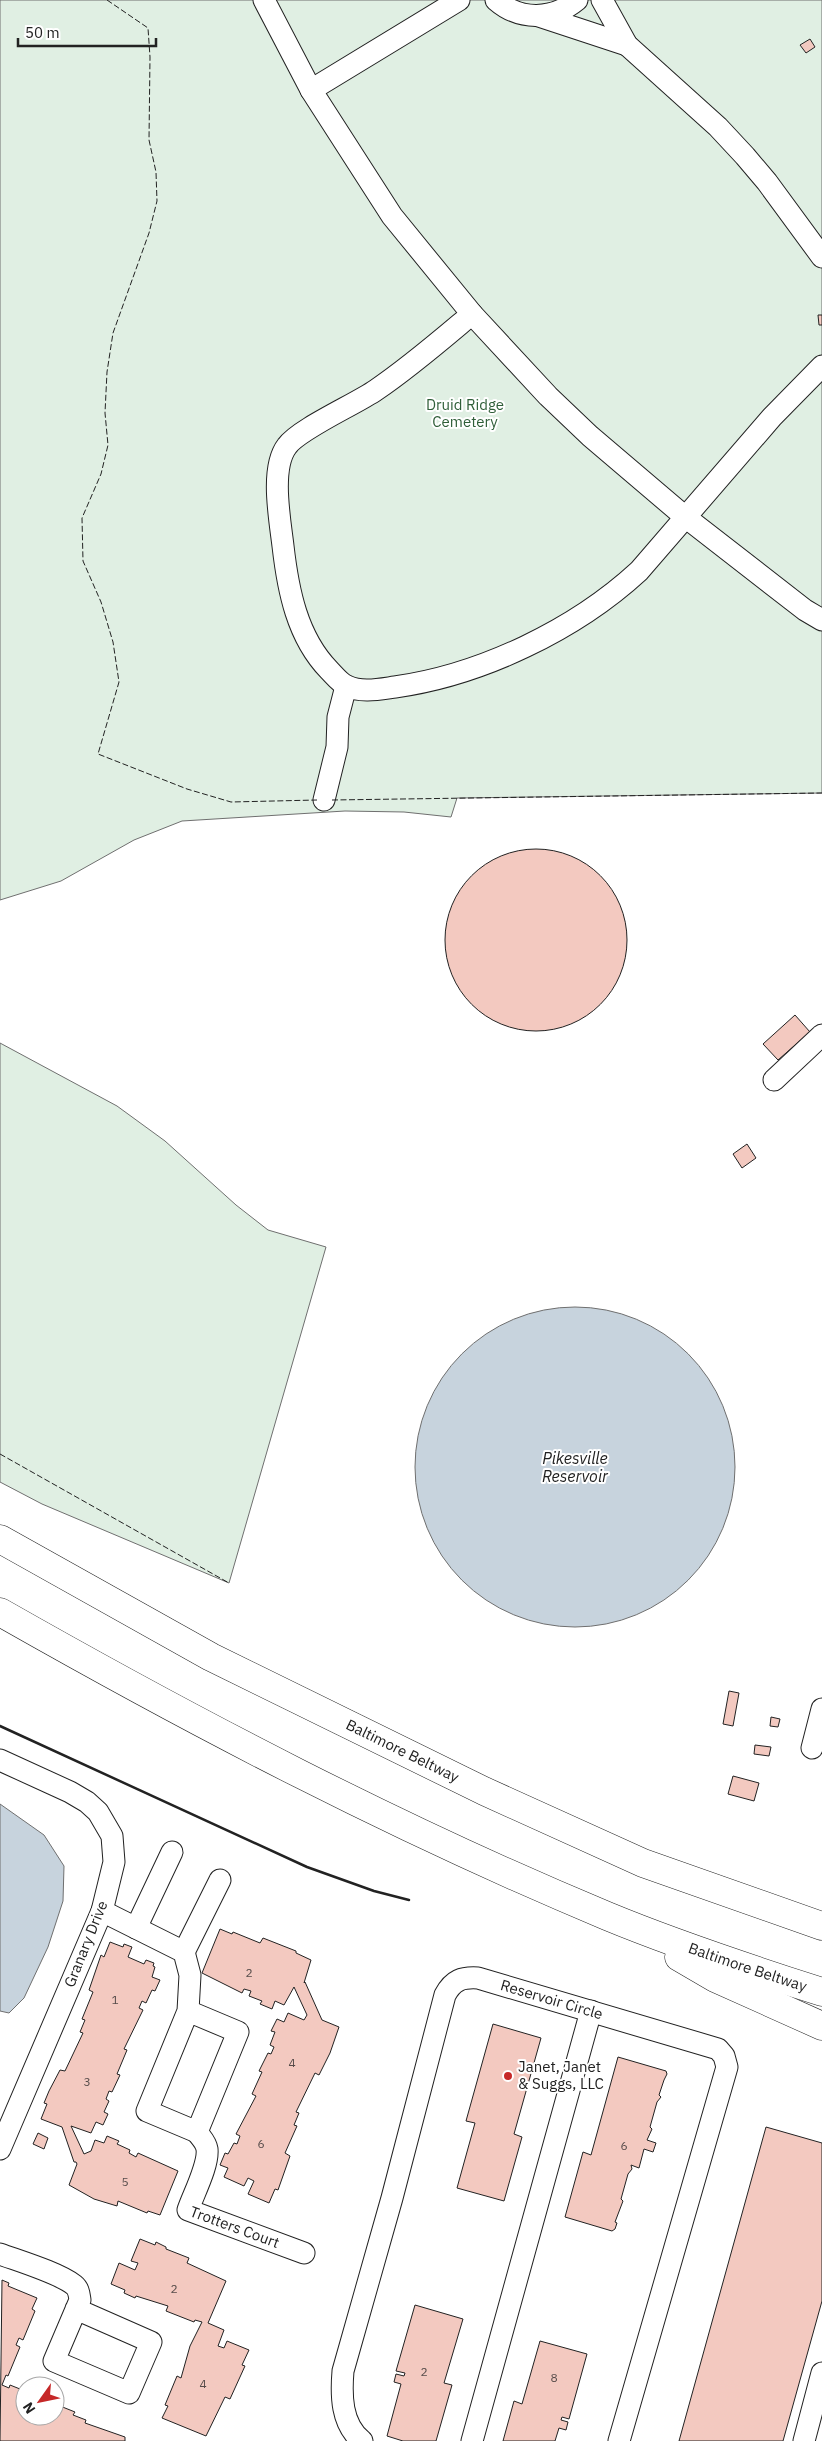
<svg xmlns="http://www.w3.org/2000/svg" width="822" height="2441" font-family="'IBM Plex Sans',sans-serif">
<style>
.green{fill:#e0efe3;stroke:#6f6f6f}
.water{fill:#c7d3dd;stroke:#6f6f6f}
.building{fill:#f3c9c0;stroke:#222}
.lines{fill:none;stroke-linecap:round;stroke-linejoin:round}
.minor-casing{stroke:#222;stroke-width:23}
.highway-casing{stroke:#222;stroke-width:29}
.minor{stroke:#fff;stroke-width:21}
.highway{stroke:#fff;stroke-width:28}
.fence{stroke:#222;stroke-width:1;stroke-dasharray:6 2.5;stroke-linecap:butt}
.wall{stroke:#222;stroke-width:2.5}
.poi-dot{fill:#c62828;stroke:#fff;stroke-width:2}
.labels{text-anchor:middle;stroke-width:4;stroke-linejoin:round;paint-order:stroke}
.number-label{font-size:12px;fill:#564c4a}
.park-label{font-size:15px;fill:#2f5e38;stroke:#fff}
.street-label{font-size:15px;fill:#222;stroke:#fff}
.poi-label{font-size:15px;fill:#222;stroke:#fff;text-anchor:start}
.water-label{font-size:16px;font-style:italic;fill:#222;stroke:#fff}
</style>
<rect width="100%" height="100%" fill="#fff"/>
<g class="green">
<polygon points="0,0 822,0 822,793 457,798 451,817 404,812 345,811 182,821 134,840 61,881 0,900"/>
<polygon points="0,1043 117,1106 165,1141 236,1205 268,1230 326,1247 229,1583 42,1504 0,1482"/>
</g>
<g class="water">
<circle cx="575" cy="1467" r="160"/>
<polygon points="0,1804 44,1835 64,1866 63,1901 48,1947 24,1998 9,2013 0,2011"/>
</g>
<g class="building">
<polygon points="810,39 815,47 806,53 800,45"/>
<polygon points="818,315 822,315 822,325 819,325"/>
<circle cx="536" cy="940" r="91"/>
<polygon points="795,1015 810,1032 778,1060 763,1044"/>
<polygon points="747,1144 756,1158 742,1168 733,1154"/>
<polygon points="729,1691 739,1693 733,1726 723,1724"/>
<polygon points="771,1717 780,1719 778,1727 770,1726"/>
<polygon points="755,1745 771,1747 769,1756 754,1754"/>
<polygon points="733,1776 759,1783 754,1801 728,1794"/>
<polygon points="220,1929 232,1934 233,1932 260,1943 263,1938 296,1951 296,1953 311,1960 304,1983 305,1982 322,2020 339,2027 330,2053 319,2075 315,2073 296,2112 299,2113 294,2125 297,2126 285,2153 290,2156 278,2190 275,2189 269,2203 248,2194 254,2181 248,2178 244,2186 224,2177 228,2168 220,2165 225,2153 228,2154 234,2143 237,2144 240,2136 236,2134 256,2096 252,2094 262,2072 259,2071 268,2053 271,2054 274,2047 270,2045 275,2032 271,2031 277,2019 284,2022 288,2013 304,2020 307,2015 294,1987 284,2005 275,2001 272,2009 260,2004 262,2001 249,1996 251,1991 244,1989 242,1993 202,1973"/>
<polygon points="110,1942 123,1947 124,1944 132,1947 128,1957 144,1964 146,1960 154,1963 153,1966 155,1967 152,1977 160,1980 155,1991 152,1990 146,2003 142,2001 139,2008 143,2010 124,2049 127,2050 117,2074 120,2075 112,2092 109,2091 106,2099 109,2101 104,2112 108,2114 103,2125 96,2122 91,2133 71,2126 84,2154 91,2151 95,2140 104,2143 107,2136 119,2141 117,2144 130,2150 129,2153 136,2157 138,2153 178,2171 160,2215 148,2211 147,2213 118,2201 117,2206 94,2199 69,2185 77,2164 76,2162 74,2162 62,2127 41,2119 47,2104 44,2103 49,2091 60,2070 65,2071 83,2033 80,2032 85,2020 82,2019 93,1992 89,1990 101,1955 104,1957"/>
<polygon points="493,2024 541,2038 514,2134 522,2137 504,2201 457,2188 475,2123 466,2121"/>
<polygon points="618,2057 666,2071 667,2074 664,2080 659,2095 661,2097 657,2102 650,2127 652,2129 647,2140 656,2143 653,2152 644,2149 639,2168 631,2165 632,2169 628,2174 621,2199 623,2201 615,2222 617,2223 615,2229 612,2231 565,2217 583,2152 591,2155"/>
<polygon points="766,2127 822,2143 822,2301 783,2441 679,2441"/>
<polygon points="38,2133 48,2138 44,2149 33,2144"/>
<polygon points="140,2239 155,2245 156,2242 166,2247 166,2249 189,2258 187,2263 226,2281 208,2323 224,2330 218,2346 224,2348 227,2341 249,2350 242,2365 245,2366 230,2399 225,2397 206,2436 162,2418 168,2406 165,2405 177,2376 181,2378 190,2346 202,2322 195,2320 194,2322 166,2311 168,2306 136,2296 135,2298 124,2293 125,2290 111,2284 119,2263 135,2270 138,2263 131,2261"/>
<polygon points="2,2280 9,2283 8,2286 37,2298 32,2309 35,2311 23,2340 19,2338 16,2345 20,2347 8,2376 6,2375 2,2385 9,2388 10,2385 25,2391 25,2416 55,2416 55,2404 75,2412 73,2415 86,2420 85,2423 125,2437 125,2441 0,2441"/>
<polygon points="415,2305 463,2319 444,2383 452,2385 436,2441 403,2441 387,2436 401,2384 394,2382 396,2374 404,2376 405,2373 396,2371"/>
<polygon points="540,2341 587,2354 569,2419 562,2417 561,2420 568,2422 566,2430 559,2428 555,2441 503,2441 514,2401 522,2404"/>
</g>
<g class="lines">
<defs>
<g id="minor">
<polyline points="264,0 311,90 392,216 472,314 548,396 590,436 684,516 805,610 822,620"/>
<path d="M496,0C520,21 553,20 577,0"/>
<polyline points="602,0 627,45 718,127 745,156 767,182 822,257"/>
<polyline points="539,16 627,45"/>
<polyline points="311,90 459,0"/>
<path d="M472,314C441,340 410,367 376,390C356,404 299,429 287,446C270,468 280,520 283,546C288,590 297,637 329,670C334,675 340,683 347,686C361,693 380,689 395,687C481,675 575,630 639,571L772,417L822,366"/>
<polyline points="324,800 337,747 338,717 346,686"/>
<polyline points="774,1080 822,1035"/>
<polyline points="812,1748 822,1709"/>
<polyline points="0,1760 70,1792 87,1802 98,1812 112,1836 114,1862 102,1911 0,2149"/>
<polyline points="102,1911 184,1952 190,1975 188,2011 238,2032 197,2132 147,2111 188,2011"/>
<polyline points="136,1928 172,1852"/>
<polyline points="184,1952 220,1880"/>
<path id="s1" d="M197,2132C201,2138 206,2142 207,2149C209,2165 193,2195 188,2210L304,2253"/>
<path d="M0,2254C19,2261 59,2273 74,2285C79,2289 79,2294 80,2300L54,2361L129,2393L151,2342L76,2309"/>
<path id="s2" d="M362,2441C341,2424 341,2395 343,2371L392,2198L445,1995C453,1980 462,1977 478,1978L718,2049L724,2056L727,2067L619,2441"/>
<polyline points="472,2441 591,2011"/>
<polyline points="804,2441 822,2373"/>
</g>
<g id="highway">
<path id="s3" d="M0,1539L211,1657L484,1791L643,1863L822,1926"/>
<path id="s4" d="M0,1612C197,1724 398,1829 607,1916C677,1945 750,1969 822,1992"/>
<polyline points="679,1957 715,1978 822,2026"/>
</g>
</defs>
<use href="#minor" class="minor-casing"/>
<use href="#highway" class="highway-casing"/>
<use href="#minor" class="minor"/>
<use href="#highway" class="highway"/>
<g class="fence">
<polyline points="107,0 148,28 150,57 149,140 156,172 157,201 149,233 113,333 107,372 105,413 108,445 101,474 82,518 83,561 101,602 113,642 119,682 98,754 187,789 231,802 317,800"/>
<polyline points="332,800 822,793"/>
<polyline points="0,1454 229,1583"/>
</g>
<polyline class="wall" points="0,1726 307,1867 374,1891 409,1900"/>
</g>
<circle class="poi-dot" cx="508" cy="2076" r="5"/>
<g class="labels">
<g class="number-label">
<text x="249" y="1977">2</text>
<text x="115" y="2004">1</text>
<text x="292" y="2067">4</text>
<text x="87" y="2086">3</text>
<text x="261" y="2148">6</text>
<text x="624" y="2150">6</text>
<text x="125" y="2186">5</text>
<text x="174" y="2293">2</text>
<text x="424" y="2376">2</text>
<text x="554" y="2382">8</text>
<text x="203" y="2388">4</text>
</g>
<g class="park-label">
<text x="465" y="410">Druid Ridge<tspan x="465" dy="17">Cemetery</tspan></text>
</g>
<g class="street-label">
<text dy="5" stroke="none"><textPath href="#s3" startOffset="455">Baltimore Beltway</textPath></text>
<text transform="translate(86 1944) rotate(-68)" y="5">Granary Drive</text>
<text dy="5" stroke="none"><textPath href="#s4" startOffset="829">Baltimore Beltway</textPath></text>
<text dy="5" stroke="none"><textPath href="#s2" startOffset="582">Reservoir Circle</textPath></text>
<text dy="5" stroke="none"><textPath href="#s1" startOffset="134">Trotters Court</textPath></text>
</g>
<g class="poi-label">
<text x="518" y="2072">Janet, Janet<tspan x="518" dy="17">&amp; Suggs, LLC</tspan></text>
</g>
<g class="water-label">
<text x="575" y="1464">Pikesville<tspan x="575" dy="18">Reservoir</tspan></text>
</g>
</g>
<g transform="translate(40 2401) rotate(237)"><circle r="24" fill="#ffffff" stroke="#a7a7a7"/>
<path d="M0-4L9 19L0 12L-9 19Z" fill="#c62828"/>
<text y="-8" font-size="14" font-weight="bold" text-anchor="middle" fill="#222222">N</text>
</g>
<path d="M18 38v8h138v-8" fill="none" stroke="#222222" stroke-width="2.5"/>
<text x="25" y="38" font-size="15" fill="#222222" stroke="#ffffff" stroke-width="4" paint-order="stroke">50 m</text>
</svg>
